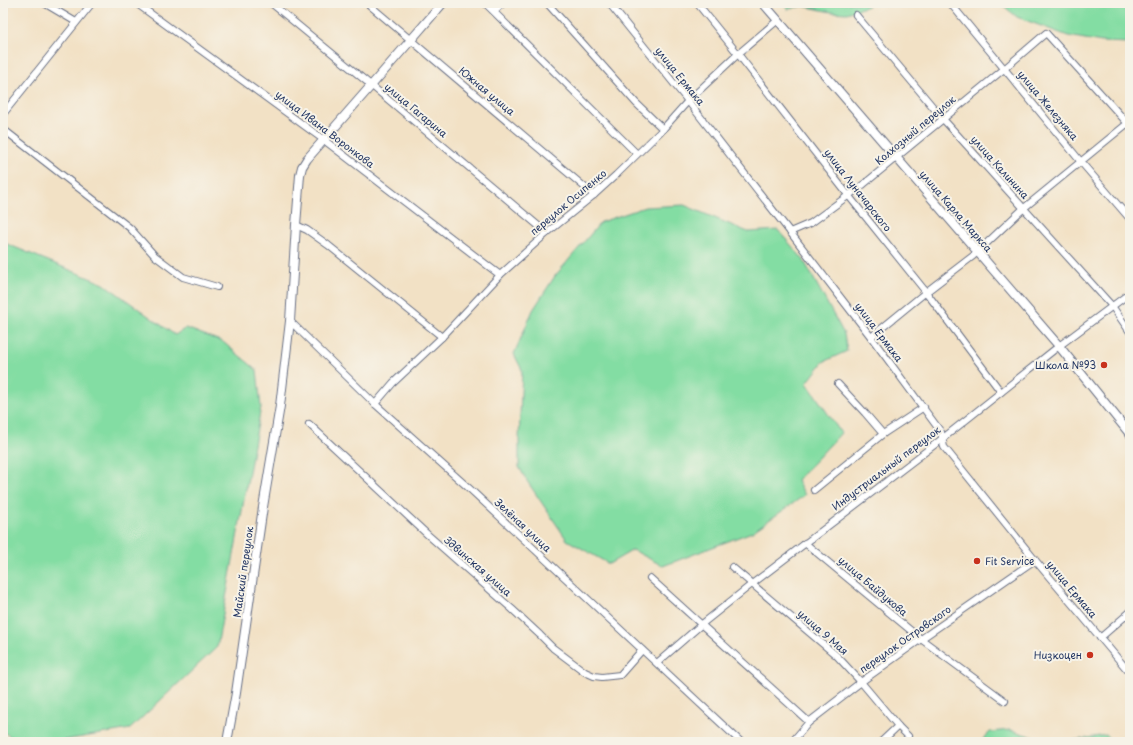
<svg xmlns="http://www.w3.org/2000/svg" width="1133" height="745" font-family="'Playpen Sans',sans-serif">
<style>
.green{fill:#83dda3;stroke:#4f8680}
.lines{fill:none;stroke-linecap:round;stroke-linejoin:round}
.minor-casing{stroke:#666d82;stroke-width:8}
.major-casing{stroke:#666d82;stroke-width:10}
.minor{stroke:#fff;stroke-width:6}
.major{stroke:#fff;stroke-width:8}
.poi-dot{fill:#c8321e;stroke:#f7f3e8;stroke-width:1.5}
.labels{text-anchor:middle;stroke-width:4;stroke-linejoin:round;paint-order:stroke}
.street-label{font-size:10px;fill:#1b2f5e;stroke:#f7f3e8}
.poi-label{font-size:10px;fill:#1b2f5e;stroke:#f7f3e8;text-anchor:end}
</style>
<rect width="100%" height="100%" fill="#f7f3e8"/>
<filter id="ink" filterUnits="userSpaceOnUse"><feTurbulence type="fractalNoise" baseFrequency=".025" numOctaves="2"/><feDisplacementMap in="SourceGraphic" scale="8" xChannelSelector="R" yChannelSelector="G"/><feConvolveMatrix kernelMatrix="1 2 1 2 8 2 1 2 1" color-interpolation-filters="sRGB"/></filter>
<filter id="wash" filterUnits="userSpaceOnUse"><feTurbulence type="fractalNoise" baseFrequency=".012" numOctaves="4" result="noise"/><feDisplacementMap in="SourceGraphic" scale="16" xChannelSelector="R" yChannelSelector="G"/><feGaussianBlur stdDeviation="0.9" result="paint"/><feColorMatrix in="noise" values="0 0 0 0 0 0 0 0 0 0 0 0 0 0 0 0 0 1.4 0 .05"/><feComposite in="paint" operator="in"/></filter>
<g filter="url(#wash)">
<rect width="100%" height="100%" fill="#f2e1c5"/>
<g class="green">
<polygon points="782,3 870,3 868,6 847,13 831,12 803,6 787,9"/>
<polygon points="1000,3 1130,3 1130,43 1102,42 1068,36 1017,17"/>
<polygon points="684,205 748,232 778,230 803,259 844,334 847,351 823,362 807,383 841,433 797,480 805,495 752,532 663,566 633,550 609,564 567,540 527,481 519,467 519,440 522,370 514,354 533,310 555,276 601,222 645,207"/>
<polygon points="3,244 7,244 104,284 175,335 186,328 223,342 257,370 261,407 217,647 130,729 53,742 20,742 3,732"/>
<polygon points="1010,730 1050,742 980,742 990,732"/>
<polygon points="1106,735 1113,742 1062,742"/>
</g>
</g>
<g filter="url(#ink)">
<g class="lines">
<defs>
<g id="minor">
<polyline points="44,3 76,22"/>
<polyline points="136,3 324,140 500,275"/>
<polyline points="271,3 372,86 547,233"/>
<polyline points="367,3 594,195"/>
<polyline points="485,3 637,154"/>
<polyline points="547,3 636,103 663,129"/>
<polyline points="609,3 688,101 790,232 871,337 941,432 944,447 1035,560 1130,673"/>
<polyline points="697,3 738,54 848,195 926,292 1001,392"/>
<polyline points="951,4 1081,162 1130,219"/>
<polyline points="494,11 503,3"/>
<polyline points="856,15 943,119 1112,306 1130,332"/>
<polyline points="3,114 92,3"/>
<polyline points="3,129 130,228 155,256 183,277 217,287"/>
<polyline points="296,225 307,230 328,245 442,337"/>
<polyline points="790,232 811,223 864,184 1004,69 1046,33 1130,126"/>
<polyline points="290,321 375,404 471,490 741,742"/>
<polyline points="871,337 926,292 973,256 1024,208 1128,123"/>
<polyline points="838,384 865,413 883,434"/>
<polyline points="375,404 393,383 442,337 500,275 547,233 594,195 616,175 663,129 688,101 738,54 778,20"/>
<polyline points="309,424 428,535 512,609 540,635 553,648 585,672 594,676 602,677 620,675 642,650"/>
<polyline points="814,490 883,434 924,407"/>
<polyline points="805,543 921,639 1005,701"/>
<polyline points="732,567 837,656 861,682 898,726 908,736"/>
<polyline points="650,578 809,722"/>
<polyline points="1100,638 1130,612"/>
<polyline points="657,663 702,624 752,584 942,439 1059,346 1130,293"/>
<polyline points="792,742 809,722 861,682 921,639 1035,560"/>
<polyline points="881,742 898,726"/>
</g>
<g id="major">
<polyline points="763,3 1059,346 1130,434"/>
<polyline points="227,742 236,693 263,507 280,406 290,321 296,225 300,175 302,167 307,159 411,40 443,3"/>
</g>
</defs>
<use href="#minor" class="minor-casing"/>
<use href="#major" class="major-casing"/>
<use href="#minor" class="minor"/>
<use href="#major" class="major"/>
</g>
</g>
<g class="poi-dot">
<circle cx="1104" cy="365" r="4"/>
<circle cx="977" cy="561" r="4"/>
<circle cx="1090" cy="655" r="4"/>
</g>
<g class="labels">
<g class="street-label">
<text transform="translate(680 76) rotate(51)" y="4">улица Ермака</text>
<text transform="translate(487 91) rotate(40)" y="4">Южная улица</text>
<text transform="translate(1048 105) rotate(50)" y="4">улица Железняка</text>
<text transform="translate(416 110) rotate(40)" y="4">улица Гагарина</text>
<text transform="translate(325 129) rotate(37)" y="4">улица Ивана Воронкова</text>
<text transform="translate(915 130) rotate(-40)" y="4">Колхозный переулок</text>
<text transform="translate(1000 167) rotate(48)" y="4">улица Калинина</text>
<text transform="translate(858 190) rotate(52)" y="4">улица Луначарского</text>
<text transform="translate(568 202) rotate(-40)" y="4">переулок Осипенко</text>
<text transform="translate(956 211) rotate(49)" y="4">улица Карла Маркса</text>
<text transform="translate(879 332) rotate(53)" y="4">улица Ермака</text>
<text transform="translate(886 468) rotate(-37)" y="4">Индустриальный переулок</text>
<text transform="translate(523 525) rotate(43)" y="4">Зелёная улица</text>
<text transform="translate(478 566) rotate(41)" y="4">Здвинская улица</text>
<text transform="translate(243 572) rotate(-82)" y="4">Майский переулок</text>
<text transform="translate(873 586) rotate(40)" y="4">улица Байдукова</text>
<text transform="translate(1072 589) rotate(50)" y="4">улица Ермака</text>
<text transform="translate(823 632) rotate(41)" y="4">улица 9 Мая</text>
<text transform="translate(905 639) rotate(-35)" y="4">переулок Островского</text>
</g>
<g class="poi-label">
<text x="1096" y="369">Школа №93</text>
<text x="985" y="565" text-anchor="start">Fit Service</text>
<text x="1082" y="659">Низкоцен</text>
</g>
</g>
<rect width="1133" height="745" fill="none" stroke="#f7f3e8" stroke-width="16"/>
</svg>
